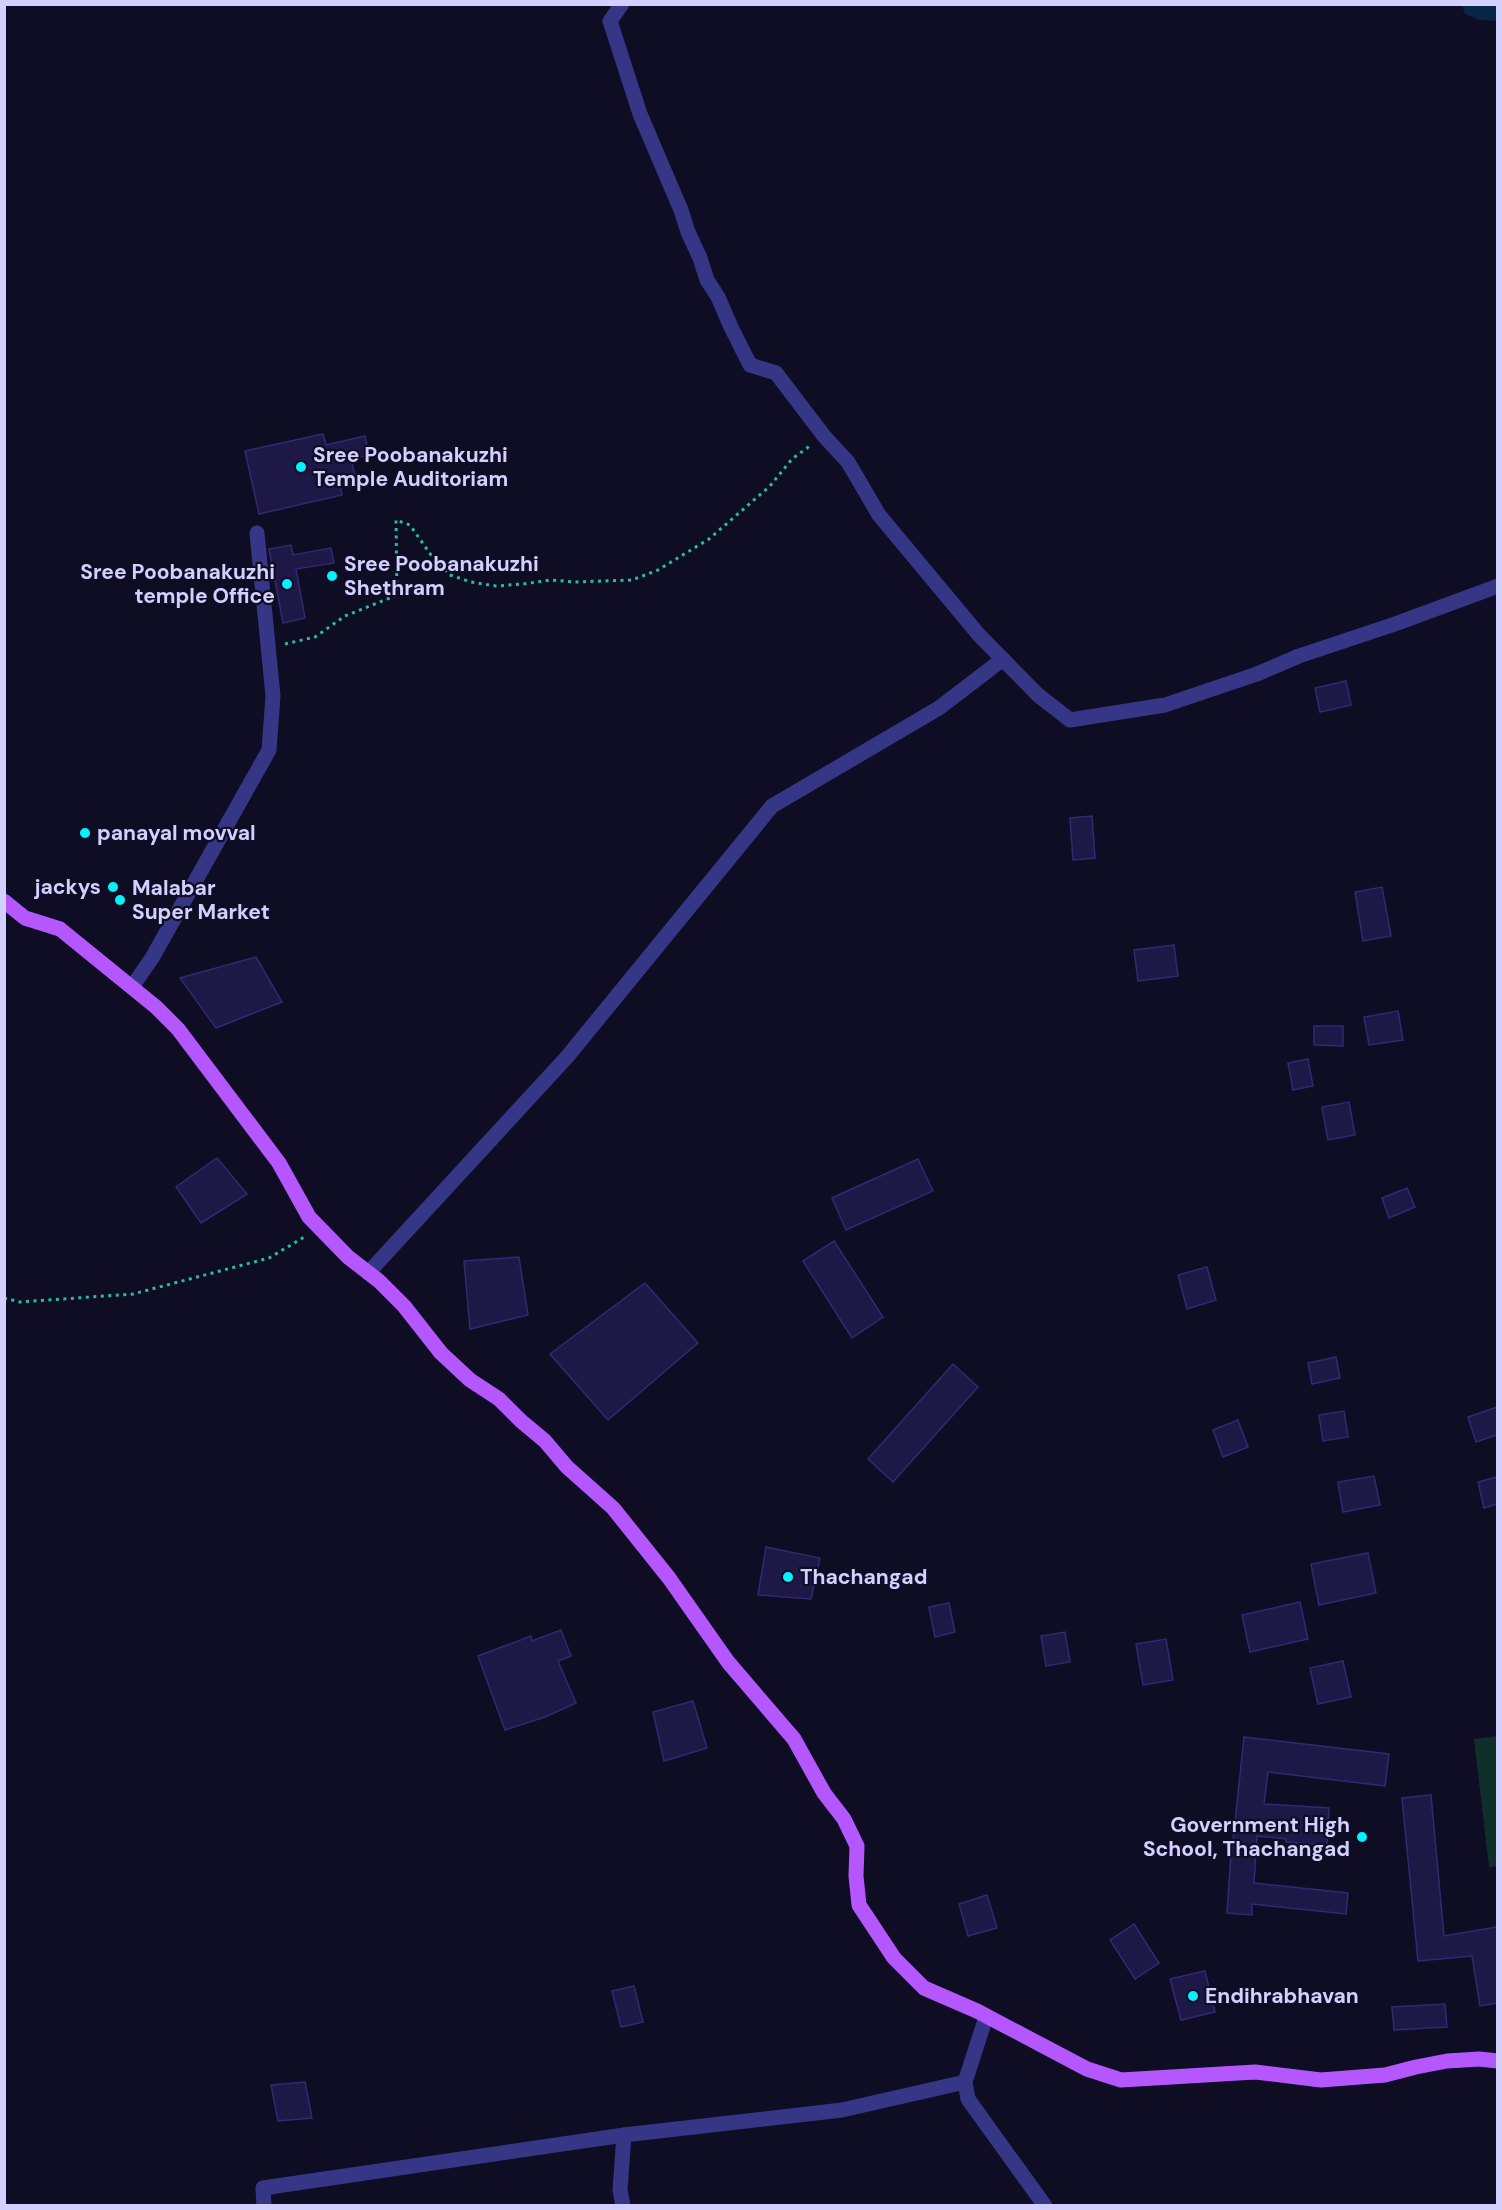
<svg xmlns="http://www.w3.org/2000/svg" width="1502" height="2210" font-family="'DM Sans',sans-serif">
<style>
.green{fill:#0f2f2b}
.water{fill:#082448}
.building{fill:#1e1846;stroke:#322874;stroke-width:1.5}
.lines{fill:none;stroke-linecap:round;stroke-linejoin:round}
.path{stroke:#27bca8;stroke-width:3;stroke-dasharray:3 4.5;stroke-linecap:butt}
.minor{stroke:#353786;stroke-width:15}
.major{stroke:#b457ff;stroke-width:15}
.poi-dot{fill:#00f4fb;stroke:#0f0d24;stroke-width:2}
.labels{text-anchor:middle;stroke-width:4.5;stroke-linejoin:round;paint-order:stroke}
.poi-label{font-size:21px;font-weight:bold;fill:#d2d0ff;stroke:#0f0d24;text-anchor:start}
</style>
<rect width="100%" height="100%" fill="#0f0d24"/>
<polygon class="green" points="1497,1736 1497,1866 1489,1867 1474,1739"/>
<polygon class="water" points="1462,5 1497,5 1497,21 1480,20 1465,14"/>
<g class="building">
<polygon points="323,434 326,445 365,436 369,455 351,459 355,475 339,479 342,495 259,514 245,451"/>
<polygon points="291,545 293,555 331,548 334,563 296,569 305,618 283,623 269,549"/>
<polygon points="1346,681 1351,705 1320,712 1315,688"/>
<polygon points="1092,816 1095,858 1073,860 1070,818"/>
<polygon points="1382,887 1391,936 1363,941 1355,892"/>
<polygon points="1174,945 1178,976 1138,981 1134,950"/>
<polygon points="256,957 282,1002 216,1028 180,978"/>
<polygon points="1398,1011 1403,1040 1369,1045 1364,1017"/>
<polygon points="1314,1026 1343,1026 1343,1046 1314,1045"/>
<polygon points="1308,1059 1313,1086 1293,1090 1288,1063"/>
<polygon points="1349,1102 1355,1135 1328,1140 1322,1107"/>
<polygon points="217,1158 247,1194 201,1223 176,1187"/>
<polygon points="918,1159 933,1191 846,1230 832,1198"/>
<polygon points="1407,1188 1415,1207 1389,1218 1382,1198"/>
<polygon points="834,1241 883,1317 852,1338 803,1261"/>
<polygon points="519,1257 528,1315 470,1329 464,1261"/>
<polygon points="1207,1267 1216,1300 1187,1309 1178,1275"/>
<polygon points="645,1283 698,1343 608,1420 550,1354"/>
<polygon points="1336,1357 1340,1378 1312,1384 1308,1363"/>
<polygon points="953,1364 978,1387 893,1482 868,1459"/>
<polygon points="1497,1407 1497,1435 1476,1442 1468,1417"/>
<polygon points="1344,1411 1348,1437 1323,1441 1319,1415"/>
<polygon points="1238,1420 1248,1447 1223,1457 1213,1430"/>
<polygon points="1374,1476 1380,1505 1343,1512 1338,1482"/>
<polygon points="1497,1477 1497,1504 1484,1508 1478,1482"/>
<polygon points="766,1547 820,1558 811,1599 758,1595"/>
<polygon points="1368,1553 1376,1593 1319,1605 1311,1564"/>
<polygon points="1300,1602 1308,1639 1250,1652 1242,1615"/>
<polygon points="949,1603 955,1632 935,1637 929,1607"/>
<polygon points="561,1630 571,1656 558,1661 576,1703 545,1717 505,1730 478,1656 531,1636 532,1641"/>
<polygon points="1065,1632 1070,1662 1046,1666 1041,1636"/>
<polygon points="1166,1639 1173,1680 1143,1685 1136,1644"/>
<polygon points="1343,1661 1351,1697 1318,1704 1310,1668"/>
<polygon points="693,1701 707,1748 664,1761 653,1712"/>
<polygon points="1244,1737 1389,1754 1385,1786 1268,1772 1264,1804 1329,1808 1327,1845 1286,1842 1286,1839 1257,1836 1254,1883 1348,1893 1346,1914 1252,1904 1252,1915 1227,1913 1232,1840 1233,1840"/>
<polygon points="1431,1795 1444,1936 1497,1927 1497,2003 1480,2006 1472,1956 1418,1961 1402,1798"/>
<polygon points="987,1895 997,1928 968,1936 959,1904"/>
<polygon points="1134,1924 1159,1963 1135,1979 1110,1940"/>
<polygon points="1205,1971 1215,2012 1181,2020 1170,1979"/>
<polygon points="634,1986 643,2022 621,2027 612,1991"/>
<polygon points="1445,2004 1447,2027 1394,2030 1392,2007"/>
<polygon points="305,2082 312,2118 278,2121 271,2085"/>
</g>
<g class="lines">
<g class="path">
<polyline points="285,644 315,637 345,616 397,595 396,520 410,525 431,555 450,575 471,582 496,586 523,584 551,580 575,582 632,580 658,570 709,539 770,486 792,459 811,445"/>
<polyline points="4,1298 20,1302 133,1294 269,1258 306,1236"/>
</g>
<g class="minor">
<polyline points="622,4 610,21 640,114 681,210 688,232 700,258 707,280 718,297 731,327 750,365 776,373 824,436 848,462 879,515 979,635 1038,695 1070,720 1165,705 1257,674 1299,656 1395,624 1498,586"/>
<polyline points="132,987 152,958 269,750 273,696 257,533"/>
<polyline points="368,1273 567,1057 772,806 939,708 1003,659"/>
<polyline points="986,2017 965,2082 968,2099 1045,2206"/>
<polyline points="264,2206 263,2188 624,2135 842,2110 965,2082"/>
<polyline points="623,2206 620,2190 624,2135"/>
</g>
<polyline class="major" points="4,901 25,918 60,929 156,1007 178,1029 279,1163 309,1217 348,1257 379,1281 404,1306 441,1353 470,1380 499,1399 521,1421 545,1441 567,1467 613,1508 669,1578 728,1662 794,1739 824,1793 844,1819 857,1846 856,1876 859,1905 894,1958 924,1988 977,2011 1087,2069 1121,2080 1255,2072 1321,2080 1385,2075 1416,2067 1447,2061 1479,2059 1498,2061"/>
</g>
<g class="poi-dot">
<circle cx="301" cy="467" r="6"/>
<circle cx="332" cy="576" r="6"/>
<circle cx="287" cy="584" r="6"/>
<circle cx="85" cy="833" r="6"/>
<circle cx="113" cy="887" r="6"/>
<circle cx="120" cy="900" r="6"/>
<circle cx="788" cy="1577" r="6"/>
<circle cx="1362" cy="1837" r="6"/>
<circle cx="1193" cy="1996" r="6"/>
</g>
<g class="labels">
<g class="poi-label">
<text x="313" y="462">Sree Poobanakuzhi<tspan x="313" dy="24">Temple Auditoriam</tspan></text>
<text x="344" y="571">Sree Poobanakuzhi<tspan x="344" dy="24">Shethram</tspan></text>
<text x="275" y="579" text-anchor="end">Sree Poobanakuzhi<tspan x="275" dy="24">temple Office</tspan></text>
<text x="97" y="840">panayal movval</text>
<text x="101" y="894" text-anchor="end">jackys</text>
<text x="132" y="895">Malabar<tspan x="132" dy="24">Super Market</tspan></text>
<text x="800" y="1584">Thachangad</text>
<text x="1350" y="1832" text-anchor="end">Government High<tspan x="1350" dy="24">School, Thachangad</tspan></text>
<text x="1205" y="2003">Endihrabhavan</text>
</g>
</g>
<rect width="1502" height="2210" fill="none" stroke="#d2d0ff" stroke-width="12"/>
</svg>
